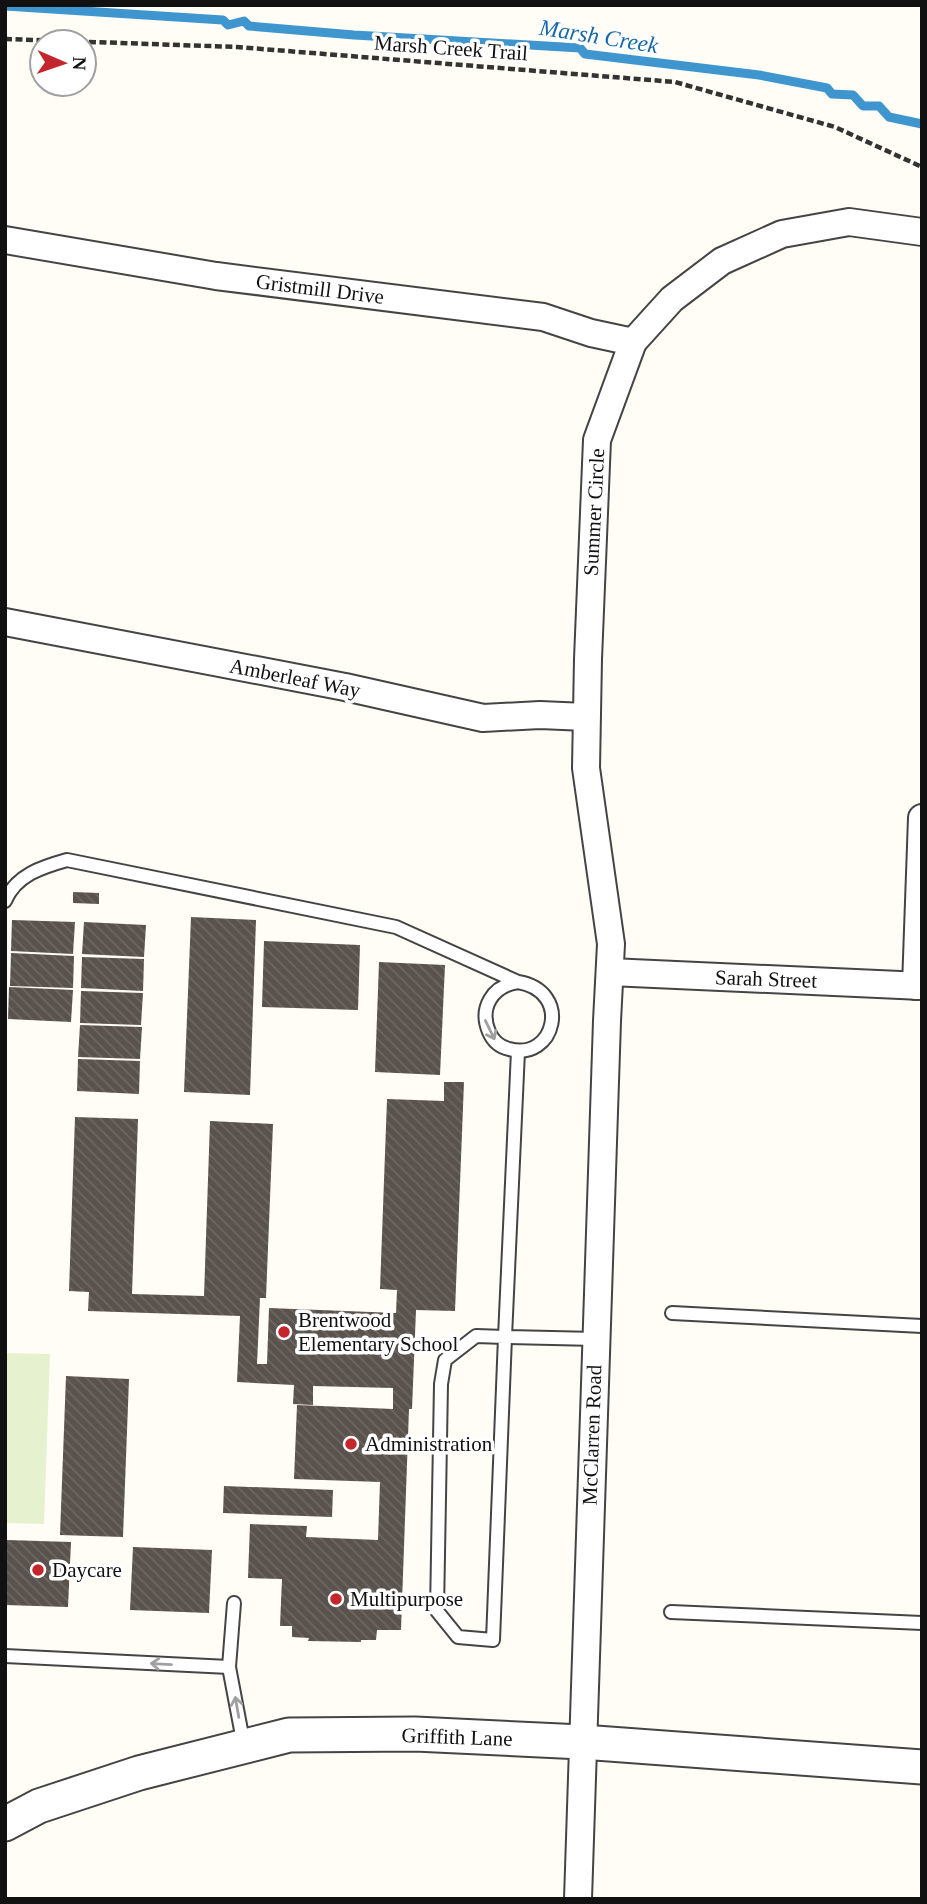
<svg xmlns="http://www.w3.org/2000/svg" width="927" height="1904" font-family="Georgia,serif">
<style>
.pitch{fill:#e6f2cf}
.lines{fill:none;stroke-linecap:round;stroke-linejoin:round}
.stream{stroke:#3f96cf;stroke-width:9}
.building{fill:url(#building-back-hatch)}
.service-casing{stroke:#444;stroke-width:16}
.minor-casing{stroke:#444;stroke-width:30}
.tertiary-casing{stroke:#444;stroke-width:37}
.path{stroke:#333;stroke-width:4.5;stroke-dasharray:7 3.5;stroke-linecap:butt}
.service{stroke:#fff;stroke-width:12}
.minor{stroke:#fff;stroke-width:26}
.tertiary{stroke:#fff;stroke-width:33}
.oneway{stroke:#a0a0a0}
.poi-dot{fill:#c4262e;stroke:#fff;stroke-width:2.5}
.labels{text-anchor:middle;stroke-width:7;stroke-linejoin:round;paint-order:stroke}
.street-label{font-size:21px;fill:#111;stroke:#fff}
.poi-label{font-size:21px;fill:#111;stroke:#fff;text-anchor:start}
.water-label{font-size:23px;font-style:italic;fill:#1768a6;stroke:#fff}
</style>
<defs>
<pattern id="building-back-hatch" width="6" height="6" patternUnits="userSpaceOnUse" patternTransform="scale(1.75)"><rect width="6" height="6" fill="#5a524d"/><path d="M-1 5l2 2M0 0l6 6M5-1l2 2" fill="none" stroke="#6d6662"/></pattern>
</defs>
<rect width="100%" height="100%" fill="#fffdf5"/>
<polygon class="pitch" points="5,1353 50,1354 44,1524 5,1523"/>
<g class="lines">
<polyline class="stream" points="5,6 223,20 228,25 244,21 249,26 354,35 580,48 585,54 759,75 827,88 832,94 853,95 863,106 879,106 889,117 922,124"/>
</g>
<g class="building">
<polygon points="73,892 99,893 99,904 73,903"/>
<polygon points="191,917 256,920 250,1095 184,1092"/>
<polygon points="12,920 75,922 73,954 11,951"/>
<polygon points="84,922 146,925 144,957 82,954"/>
<polygon points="264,941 360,945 358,1010 262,1007"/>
<polygon points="11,953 74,956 73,988 10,986"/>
<polygon points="82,957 144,959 143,991 81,988"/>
<polygon points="379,962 445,965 440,1075 375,1072"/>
<polygon points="9,987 73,990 71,1022 8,1019"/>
<polygon points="81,991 143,993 141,1025 80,1023"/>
<polygon points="80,1025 142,1027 140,1059 78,1057"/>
<polygon points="78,1059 140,1061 139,1094 77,1091"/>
<polygon points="444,1082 464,1082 455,1311 416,1310 412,1409 409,1409 401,1630 377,1630 376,1640 361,1640 361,1642 308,1641 309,1638 292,1637 292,1626 280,1626 282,1579 248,1578 250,1524 307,1526 306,1537 378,1540 380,1482 294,1479 297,1405 393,1409 393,1388 313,1386 313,1405 293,1404 294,1385 237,1382 240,1316 88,1311 89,1292 69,1291 75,1117 138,1119 132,1294 204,1296 210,1121 273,1124 266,1298 260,1298 257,1364 267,1364 269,1308 396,1313 397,1290 380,1289 387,1099 444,1101"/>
<polygon points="66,1376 129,1379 123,1537 60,1535"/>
<polygon points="224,1486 333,1490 332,1517 223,1513"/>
<polygon points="7,1540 71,1542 68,1607 5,1605"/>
<polygon points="133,1547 212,1550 209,1613 130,1610"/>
</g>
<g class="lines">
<defs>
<g id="service">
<path d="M5,901C16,875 42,867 67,860L396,927L518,982C573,991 555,1062 509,1049C500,1047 493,1041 489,1032C479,1008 492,986 518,982"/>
<polyline points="518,1051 505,1337 596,1339"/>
<polyline points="672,1313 922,1326"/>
<polygon points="476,1336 505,1337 493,1640 458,1637 437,1611 441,1384 445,1360"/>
<polyline points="234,1603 229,1667 244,1746"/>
<polyline points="671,1612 922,1623"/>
<polyline points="5,1656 229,1667"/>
</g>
<g id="minor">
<polyline points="5,240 216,276 543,317 591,333 633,342"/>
<polyline points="5,622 345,687 483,718 540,715 586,717"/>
<polyline points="610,972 922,986"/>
<polyline points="916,986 922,818"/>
<polyline points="578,1899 607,1021 611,944 586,768 588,659 597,440 633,342 672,299 722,261 782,234 849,222 922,232"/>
</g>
<polyline id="tertiary" points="5,1824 39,1806 139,1773 289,1735 415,1734 582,1742 922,1767"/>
</defs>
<use href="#service" class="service-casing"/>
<use href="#minor" class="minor-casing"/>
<use href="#tertiary" class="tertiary-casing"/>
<polyline class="path" points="5,39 237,47 675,82 835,127 922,167"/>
<use href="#service" class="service"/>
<use href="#minor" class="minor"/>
<use href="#tertiary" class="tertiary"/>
</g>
<defs><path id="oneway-shaft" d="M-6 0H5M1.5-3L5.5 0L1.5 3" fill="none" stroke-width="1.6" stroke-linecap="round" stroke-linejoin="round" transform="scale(1.75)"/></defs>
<g class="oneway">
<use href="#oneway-shaft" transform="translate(490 1030) rotate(64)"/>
<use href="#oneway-shaft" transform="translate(161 1664) rotate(-177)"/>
<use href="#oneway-shaft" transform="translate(237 1707) rotate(-100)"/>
</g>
<g class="poi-dot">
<circle cx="284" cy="1332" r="7"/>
<circle cx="351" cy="1444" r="7"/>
<circle cx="38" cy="1570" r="7"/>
<circle cx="336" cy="1599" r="7"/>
</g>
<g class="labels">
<g class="street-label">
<text transform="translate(451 48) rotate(4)" y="7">Marsh Creek Trail</text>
<text transform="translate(320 289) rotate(7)" y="7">Gristmill Drive</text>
<text transform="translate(594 512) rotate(-87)" y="7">Summer Circle</text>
<text transform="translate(295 678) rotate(11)" y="7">Amberleaf Way</text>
<text transform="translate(766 979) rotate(2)" y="7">Sarah Street</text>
<text transform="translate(592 1435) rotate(-88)" y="7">McClarren Road</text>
<text transform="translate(457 1737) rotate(2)" y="7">Griffith Lane</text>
</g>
<g class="poi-label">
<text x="298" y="1327">Brentwood<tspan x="298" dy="24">Elementary School</tspan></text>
<text x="365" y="1451">Administration</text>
<text x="52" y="1577">Daycare</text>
<text x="350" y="1606">Multipurpose</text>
</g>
<g class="water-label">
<text transform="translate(599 36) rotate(9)" y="8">Marsh Creek</text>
</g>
</g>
<rect width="927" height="1904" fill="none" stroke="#111111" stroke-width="14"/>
<g transform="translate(63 63) rotate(92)"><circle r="33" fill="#ffffff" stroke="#a0a0a0" stroke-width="2"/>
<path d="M0-5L12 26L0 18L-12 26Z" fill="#c4262e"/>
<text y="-10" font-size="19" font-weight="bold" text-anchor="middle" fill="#111111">N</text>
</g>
</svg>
